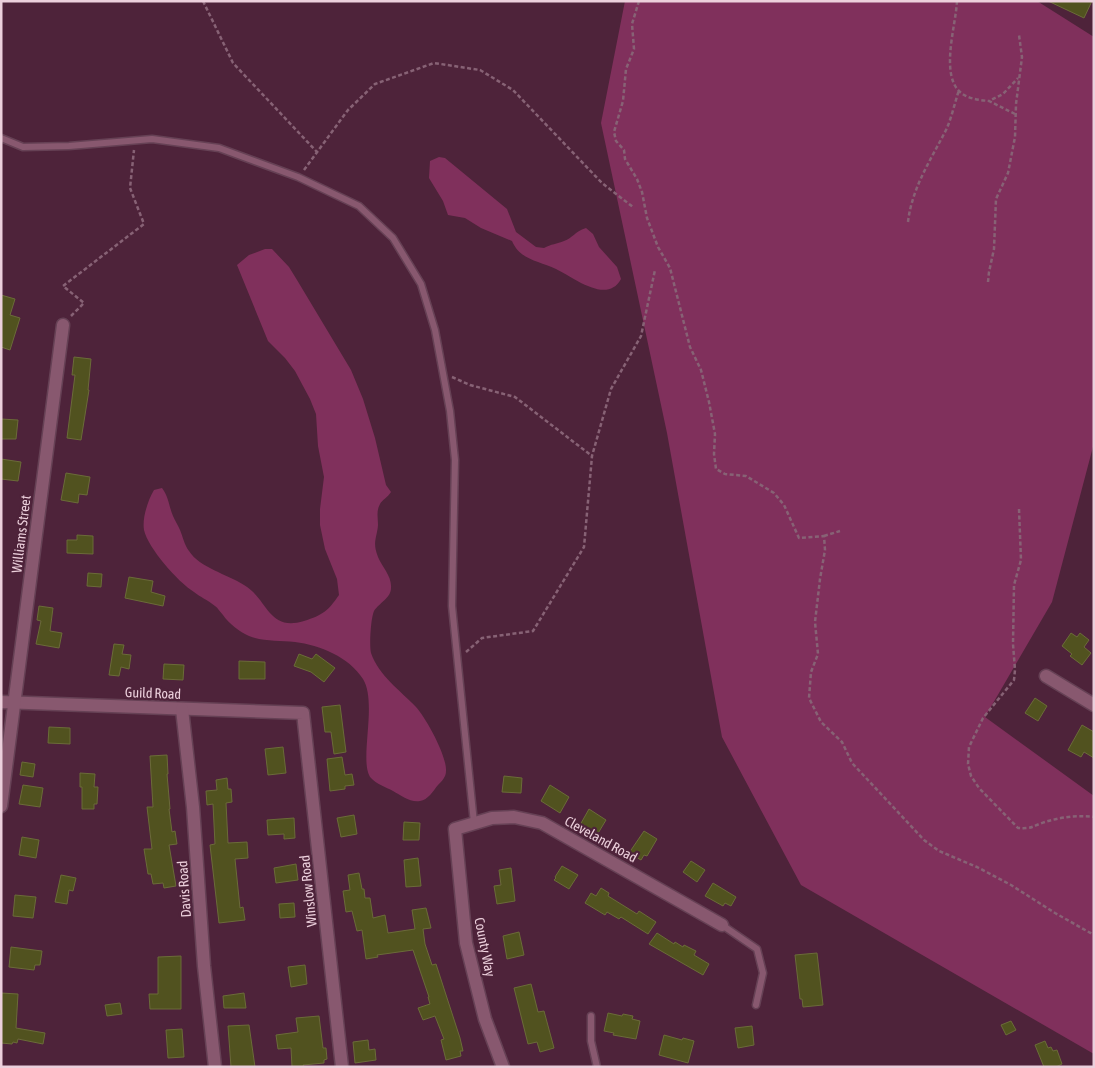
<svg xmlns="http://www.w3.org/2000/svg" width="1095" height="1068" font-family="'Asap Condensed',sans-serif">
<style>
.green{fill:#80305c}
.building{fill:#51521f;stroke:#6b6b39}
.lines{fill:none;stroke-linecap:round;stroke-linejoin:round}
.lane-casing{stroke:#664155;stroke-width:9}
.street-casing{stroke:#664155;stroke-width:15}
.path{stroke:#876275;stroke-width:2.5;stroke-dasharray:4 2.5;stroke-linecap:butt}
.lane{stroke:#88586f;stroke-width:6}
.street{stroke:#88586f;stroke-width:12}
.labels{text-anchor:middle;stroke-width:4.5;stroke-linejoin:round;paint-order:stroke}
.street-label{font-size:14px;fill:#ecd0dc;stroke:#4e233a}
</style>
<rect width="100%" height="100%" fill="#4e233a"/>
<g class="green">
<polygon points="625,1 1037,1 1094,37 1094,443 1052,602 985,717 1094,796 1094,1054 801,885 722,737 667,433 601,123"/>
<path d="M439,157L445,158L507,209L516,232L536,247L544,248C551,244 557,244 564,241C573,238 574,232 586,228L593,234L599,247L617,267L621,279C607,305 573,277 556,269C539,261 520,260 512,241L481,228L465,218L448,215L443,201L429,178L430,161Z"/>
<path d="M265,249H272L289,267L297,280L351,370L363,399L375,438L386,485L391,492C388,497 382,500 380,504C376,511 378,518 378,525C377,538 372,542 378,557C382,567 392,576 391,588C391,598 379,603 374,611C371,617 369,645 371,653C379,676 400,690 416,707C426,718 447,756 446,771C446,777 442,781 438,785C433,791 428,800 420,801C411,803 400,795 393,791C386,787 376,784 371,778C358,763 378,703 363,679C349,657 320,645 295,642C280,640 264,642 249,636C240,632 228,623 223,615C220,612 218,608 215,606C208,600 200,597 194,592C178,582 148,548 144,530C142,518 148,500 154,490L162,488C169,497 169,507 173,516C175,521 178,525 180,530C183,537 184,544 189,551C200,568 227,574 244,585C268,599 268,632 304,621C323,615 328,611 339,595L337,579L325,549L320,525V509L324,477L318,446L316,414L310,399L295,371L285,358L268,341L237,265L249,255Z"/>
</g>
<g class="building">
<polygon points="1048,1 1092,1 1084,18"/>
<polygon points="1,295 15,299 10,315 20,318 10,350 1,347"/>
<polygon points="74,357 91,359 88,390 89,390 81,440 67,438 75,375 72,375"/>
<polygon points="1,419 18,420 16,439 1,439"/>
<polygon points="1,459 21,462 18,481 1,479"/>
<polygon points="66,473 90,477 87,495 79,494 78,503 61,500"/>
<polygon points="77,535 93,536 93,554 67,553 67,540 77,540"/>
<polygon points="88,573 102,574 101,587 87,586"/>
<polygon points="129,577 153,581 151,592 165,596 163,606 125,598"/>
<polygon points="39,606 53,608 50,631 62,633 59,648 36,644 41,621 37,620"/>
<polygon points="1071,633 1077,637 1080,633 1089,640 1084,647 1091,653 1082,665 1070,656 1072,654 1062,646"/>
<polygon points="114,644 124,645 122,654 131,655 129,669 121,667 119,676 109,675"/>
<polygon points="299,654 312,659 316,654 335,668 324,682 311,672 294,666"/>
<polygon points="239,661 265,662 265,679 239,679"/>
<polygon points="164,664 184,665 183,680 163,679"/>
<polygon points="1035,698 1047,706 1038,721 1025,713"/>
<polygon points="340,705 346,752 334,754 331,732 325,732 322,707"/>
<polygon points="1082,725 1094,732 1094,758 1084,752 1081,757 1068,750"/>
<polygon points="49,727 70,728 70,744 48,743"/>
<polygon points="283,747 286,773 268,775 265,749"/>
<polygon points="167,755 168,774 167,774 170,809 169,809 172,832 175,831 177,844 169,845 176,886 164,888 163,883 153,884 151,874 148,874 144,849 152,849 147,807 153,807 150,756"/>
<polygon points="342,757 345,775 352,774 354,785 345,786 345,789 330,791 327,759"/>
<polygon points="22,762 35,764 33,777 20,775"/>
<polygon points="80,773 95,774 94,787 98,787 97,804 94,804 94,809 82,809 82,787 80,787"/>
<polygon points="504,776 522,778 521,793 502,792"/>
<polygon points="227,778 228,789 231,789 232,802 226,803 228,843 247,842 248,858 235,859 240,908 243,907 245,920 219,923 210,845 215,844 213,804 207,805 206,791 217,790 216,780"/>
<polygon points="23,785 43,788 40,807 19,804"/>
<polygon points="550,785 569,797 560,813 541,801"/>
<polygon points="589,809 606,820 597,835 580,825"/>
<polygon points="354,815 357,834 341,837 337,818"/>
<polygon points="294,818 295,838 284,839 284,834 268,835 267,820"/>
<polygon points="404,822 420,823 419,840 403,840"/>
<polygon points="644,831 657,839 647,856 644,855 641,860 629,853"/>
<polygon points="22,837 39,840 36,858 19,855"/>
<polygon points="418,858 421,886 406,887 404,860"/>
<polygon points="691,861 705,870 697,882 683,872"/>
<polygon points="296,864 298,880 276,883 274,868"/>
<polygon points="562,866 578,875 569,889 554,880 556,878 555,877"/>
<polygon points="511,868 515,901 497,904 494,886 501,885 499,870"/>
<polygon points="359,873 362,889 364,889 365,898 370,898 373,918 385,915 388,933 415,929 412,910 426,908 431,928 423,929 425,944 432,965 436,964 460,1038 463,1051 460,1051 461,1056 446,1060 441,1040 444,1039 435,1016 423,1020 418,1008 430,1004 428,997 429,997 413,950 377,955 378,957 366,959 362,930 357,931 352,911 346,912 343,891 350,890 348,875"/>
<polygon points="61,875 76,878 73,891 69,890 67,904 55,902"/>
<polygon points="713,883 736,897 731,906 725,903 723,906 705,896"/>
<polygon points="601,888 609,893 608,896 637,914 639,911 656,922 648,934 621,917 619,919 607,912 605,915 585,903 591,893 596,896"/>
<polygon points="15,895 36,897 33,918 13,916"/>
<polygon points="294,903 295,917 280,918 279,904"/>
<polygon points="519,932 524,955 507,959 503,936"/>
<polygon points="657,933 674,944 675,942 683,947 684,945 696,951 694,955 709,964 703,975 649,944"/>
<polygon points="11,947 42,951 40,965 35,965 34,970 9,967"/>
<polygon points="817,953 823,1005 803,1007 802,999 800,999 795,955"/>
<polygon points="181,956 181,1009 150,1009 149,994 158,994 158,957"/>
<polygon points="305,965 307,984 291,987 288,967"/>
<polygon points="531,984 538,1012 544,1011 554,1048 540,1052 537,1042 528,1044 514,988"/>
<polygon points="1,993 18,994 16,1028 45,1033 43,1044 18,1039 17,1043 13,1042 12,1044 1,1043"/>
<polygon points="244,993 246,1008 224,1008 223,996"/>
<polygon points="120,1003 122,1014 107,1016 105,1005"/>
<polygon points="608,1013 622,1016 623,1014 633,1016 632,1019 640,1021 636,1039 613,1035 614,1033 604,1031"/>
<polygon points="319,1016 323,1048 326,1048 327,1059 324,1060 324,1063 303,1065 304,1067 292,1067 291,1048 278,1049 276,1035 298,1032 296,1018"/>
<polygon points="1011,1021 1016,1030 1006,1035 1001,1025"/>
<polygon points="249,1025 255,1067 231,1067 228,1026"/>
<polygon points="752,1026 754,1045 738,1048 735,1028"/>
<polygon points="182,1029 184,1057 168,1058 166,1030"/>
<polygon points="664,1035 682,1040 683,1038 694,1041 688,1063 659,1055"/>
<polygon points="368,1040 369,1050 375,1049 376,1060 355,1063 353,1042"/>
<polygon points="1045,1041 1048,1048 1051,1047 1053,1051 1057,1050 1062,1064 1056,1067 1044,1067 1035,1045"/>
</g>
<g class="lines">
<defs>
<g id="lane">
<polyline points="1,138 23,147 69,146 152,139 219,148 298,177 359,206 393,238 421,284 435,330 450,411 455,460 452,606 474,823"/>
<polyline points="722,925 757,949 763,973 756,1005"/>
<polyline points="591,1016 591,1041 597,1067"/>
</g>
<g id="street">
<polyline points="1046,676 1094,705"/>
<polyline points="1,702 303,713 342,1067"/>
<polyline points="182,709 193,807 204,966 215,1067"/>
<polyline points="1,806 63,325"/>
<polyline points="503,1067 485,1019 466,943 455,829 492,818 514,817 542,823 722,925"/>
</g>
</defs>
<use href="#lane" class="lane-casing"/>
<use href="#street" class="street-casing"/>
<g class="path">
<polyline points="203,1 233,63 317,152"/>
<polyline points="639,1 632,24 634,49 626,69 623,101 614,132 616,141 624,150 625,159 637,179 642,192 647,218 658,247 670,268 690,347 701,370 709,402 715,434 714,454 716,469 725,474 746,476 774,493 784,505 799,538 824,536 825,550 820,579 815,622 818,654 811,672 809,698 821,722 842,742 852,763 924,840 939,851 977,867 1011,885 1055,913 1094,935"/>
<path d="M957,1C956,25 940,74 960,92C968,99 979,100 989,101"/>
<polyline points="1015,114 989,101 1003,94 1018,78"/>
<polyline points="304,170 348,110 375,84 434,63 480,70 513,90 602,183 633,207"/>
<path d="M908,222C912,187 932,158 947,128C952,116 955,102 959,90"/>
<polyline points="988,282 989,272 994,249 996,199 1008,173 1015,137 1016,104 1022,57 1019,35"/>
<polyline points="71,316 84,303 63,286 144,224 130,188 134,150"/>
<polyline points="452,377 470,385 515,397 592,456"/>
<path d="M1019,509L1021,560L1014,585L1013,644L1015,670L1014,680L983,718L969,747L968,764L971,776L979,788L1018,828C1033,829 1032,826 1045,822C1061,817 1077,815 1094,817"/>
<polyline points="824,536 840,531"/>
<polyline points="466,652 482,638 533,631 584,547 592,456 611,389 641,336 655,270"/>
</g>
<use href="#lane" class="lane"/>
<use href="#street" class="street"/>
</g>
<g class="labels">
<g class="street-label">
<text transform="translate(21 534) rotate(-83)" y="5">Williams Street</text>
<text transform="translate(153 693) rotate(2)" y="5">Guild Road</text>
<text transform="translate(601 839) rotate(29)" y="5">Cleveland Road</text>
<text transform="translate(184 889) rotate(-94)" y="5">Davis Road</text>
<text transform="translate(308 891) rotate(-96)" y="5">Winslow Road</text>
<text transform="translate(485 947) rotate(79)" y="5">County Way</text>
</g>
</g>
<rect width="1095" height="1068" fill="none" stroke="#ecd0dc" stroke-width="5"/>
</svg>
